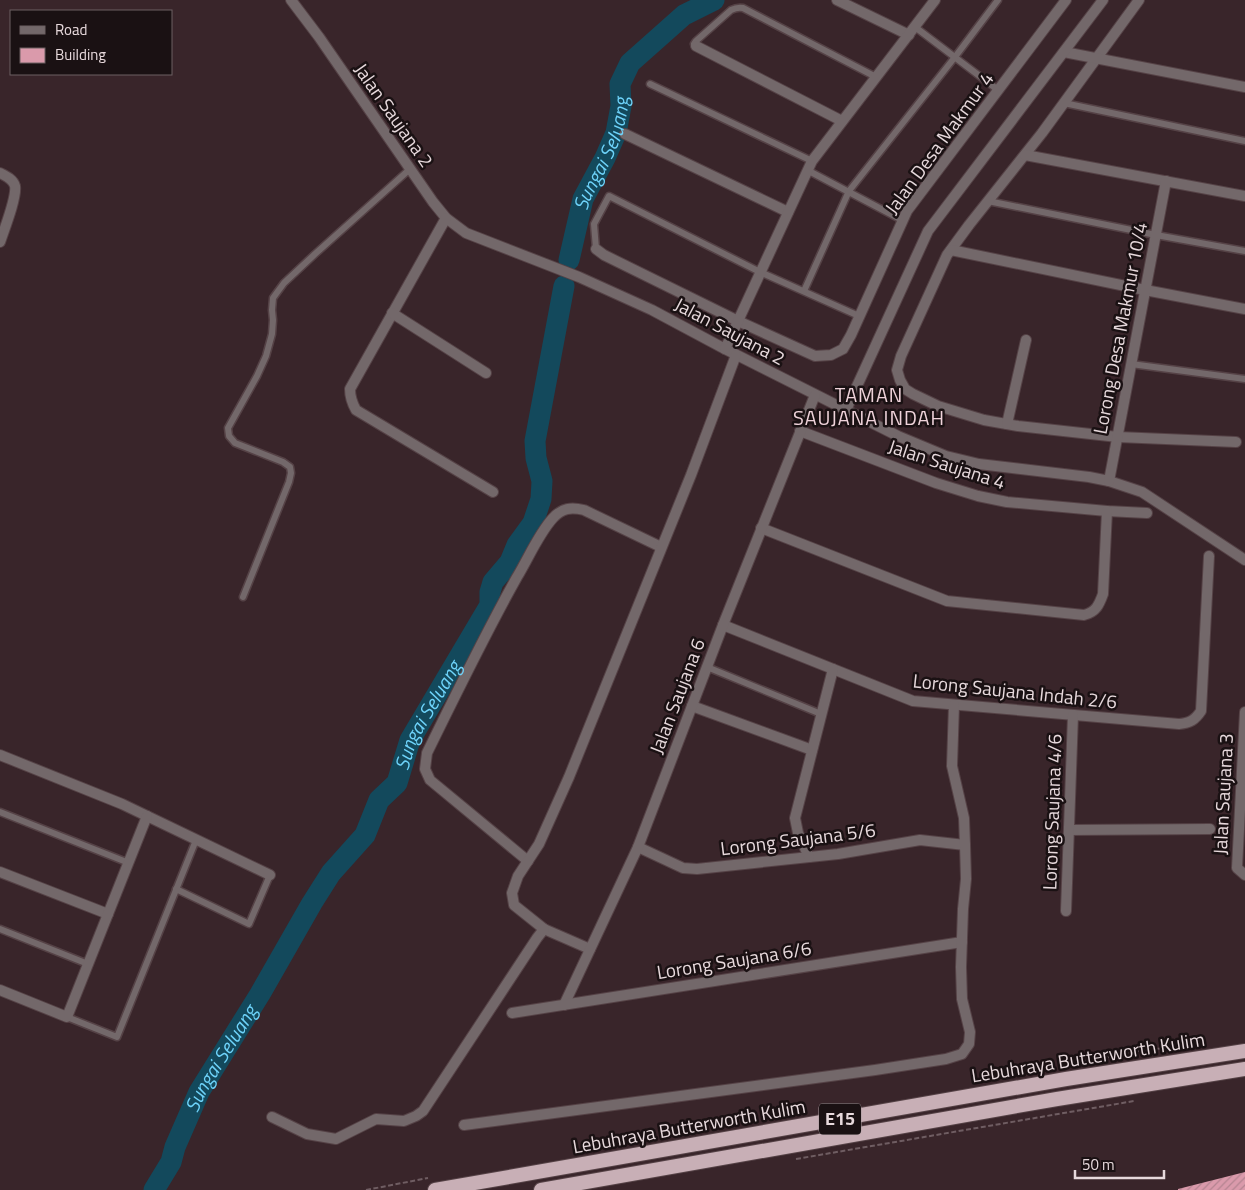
<svg xmlns="http://www.w3.org/2000/svg" width="1245" height="1190" font-family="'Titillium Web',sans-serif">
<style>
.lines{fill:none;stroke-linecap:round;stroke-linejoin:round}
.river{stroke:#13495c;stroke-width:21}
.building{fill:url(#building-hatch);filter:url(#shadow)}
.service-casing{stroke:#554246;stroke-width:9}
.minor-casing{stroke:#554246;stroke-width:12}
.trunk-casing{stroke:#554246;stroke-width:16}
.path{stroke:#6f5d62;stroke-width:2;stroke-dasharray:5 2.5;stroke-linecap:butt}
.service{stroke:#73686a;stroke-width:6}
.minor{stroke:#73686a;stroke-width:10}
.trunk{stroke:#c8afb6;stroke-width:14}
.labels{text-anchor:middle;stroke-width:5;stroke-linejoin:round;paint-order:stroke}
.shield{fill:#1a1113;stroke:#aa9da0;stroke-width:1}
.shield-label{font-size:18px;font-weight:bold;fill:#e7d9dc}
.street-label{font-size:19px;fill:#e7d9dc;stroke:#1a1113}
.water-label{font-size:20px;font-style:italic;fill:#6ed3fa;stroke:#1a1113}
.neighbourhood-label{font-size:20px;letter-spacing:1px;fill:#efd3da;stroke:#1a1113}
</style>
<defs>
<pattern id="building-hatch" width="6" height="6" patternUnits="userSpaceOnUse" patternTransform="scale(1.25)"><rect width="6" height="6" fill="#da9aab"/><path d="M-1 1l2-2M0 6l6-6M5 7l2-2" fill="none" stroke="#b58491"/></pattern>
<filter id="shadow"><feDropShadow dx="5.5" dy="3" stdDeviation="0" flood-color="#0009"/></filter>
</defs>
<rect width="100%" height="100%" fill="#39252a"/>
<g class="lines">
<g class="river">
<path id="s1" d="M569,260L583,199L605,158L616,133L621,106L620,84L630,63L684,15L714,0"/>
<path id="s2" d="M154,1190L171,1162L175,1147L199,1092L260,994L312,903L331,873L365,835L379,800L397,783L410,740L490,605V592L493,582L510,562L517,545L533,523L541,499L542,481L536,458L535,441L564,286"/>
</g>
</g>
<polygon class="building" points="1245,1172 1245,1190 1178,1190 1178,1189"/>
<g class="lines">
<defs>
<g id="service">
<polyline points="915,27 998,90"/>
<path d="M696,46L694,44L696,41L731,10C735,8 738,7 743,8L876,77"/>
<polyline points="650,84 812,161"/>
<polyline points="1064,103 1245,141"/>
<polyline points="807,170 902,220"/>
<polyline points="988,201 1156,235 1245,251"/>
<polyline points="596,249 594,224 609,196 760,272 859,316"/>
<polyline points="804,291 849,191 955,57 998,0"/>
<polyline points="1131,364 1245,379"/>
<polyline points="243,597 289,482 291,473 290,467 283,462 235,443 229,436 228,428 257,376 266,356 272,334 273,320 272,310 273,298 284,283 315,254 410,169"/>
<polyline points="707,667 821,714"/>
<polyline points="0,812 129,863"/>
<polyline points="176,889 249,924 270,875"/>
<polyline points="0,929 88,964"/>
<polyline points="67,1017 117,1037 196,840"/>
</g>
<g id="minor">
<polyline points="291,0 319,37 433,202 446,218 466,233 579,277 652,310 725,349 898,436 946,456 979,464 1089,477 1109,481 1142,492 1245,560"/>
<polyline points="837,0 909,35"/>
<polyline points="1139,0 1042,133 969,225 947,255 901,356 897,370 900,380 905,389 913,394 938,406 984,420 1018,426 1118,437 1236,442"/>
<polyline points="696,46 842,121"/>
<polyline points="1064,52 1245,87"/>
<polyline points="625,134 788,212"/>
<polyline points="1025,155 1245,196"/>
<path d="M0,173C6,176 13,179 15,186C17,197 4,230 0,242"/>
<path d="M446,218L350,389C350,397 352,403 356,410L493,492"/>
<polyline points="596,249 604,255 738,321 815,356 831,355 843,349 851,335 907,211 1066,0"/>
<polyline points="951,250 1145,290 1245,309"/>
<polyline points="392,313 486,373"/>
<polyline points="725,349 812,161 935,0"/>
<polyline points="846,410 928,231 1103,0"/>
<polyline points="1007,424 1026,340"/>
<polyline points="800,431 936,483 978,496 1007,502 1107,511 1147,513"/>
<polyline points="1109,481 1166,181"/>
<path d="M761,528L947,601L1084,615C1096,612 1099,605 1103,594L1107,511"/>
<path d="M723,625L913,701L1179,724C1190,723 1195,720 1201,711L1209,556"/>
<polyline points="692,706 812,750"/>
<polyline points="1245,712 1237,868 1245,875"/>
<polyline points="0,755 122,804 270,875"/>
<polyline points="1069,830 1210,829"/>
<polyline points="638,847 683,868 697,869 838,854 920,840 965,845"/>
<polyline points="809,857 798,833 795,818 833,669"/>
<path d="M528,861L430,780L425,769L427,753C456,694 485,634 517,577C528,559 539,533 553,518C562,508 571,507 584,510L661,547"/>
<polyline points="0,872 108,914"/>
<polyline points="1066,911 1073,715"/>
<polyline points="544,929 590,949"/>
<polyline points="0,990 67,1017 147,816"/>
<polyline points="564,1005 638,847 723,625 815,395"/>
<polyline points="512,1013 962,942"/>
<polyline points="272,1117 307,1134 336,1139 376,1119 404,1121 416,1116 423,1111 537,938 544,929 514,905 512,893 518,876 539,844 569,777 691,475 736,355"/>
<polyline points="464,1125 875,1070 946,1059 962,1054 969,1044 970,1032 962,999 961,967 963,909 966,879 965,845 964,818 952,766 954,705"/>
</g>
<g id="trunk">
<polyline points="435,1190 1066,1079 1245,1051"/>
<polyline points="541,1190 1057,1099 1245,1069"/>
</g>
</defs>
<use href="#service" class="service-casing"/>
<use href="#minor" class="minor-casing"/>
<use href="#trunk" class="trunk-casing"/>
<g class="path">
<polyline points="1068,1065 1148,1049 1174,1048"/>
<polyline points="796,1159 1134,1101"/>
<polyline points="366,1190 428,1178"/>
</g>
<use href="#service" class="service"/>
<use href="#minor" class="minor"/>
<use href="#trunk" class="trunk"/>
</g>
<g class="labels">
<rect class="shield" x="819" y="1103.5" width="42" height="31" rx="4"/>
<g class="shield-label">
<text x="840" y="1125">E15</text>
</g>
<g class="street-label">
<text transform="translate(394 115) rotate(55)" y="7">Jalan Saujana 2</text>
<text transform="translate(939 143) rotate(-54)" y="7">Jalan Desa Makmur 4</text>
<text transform="translate(1120 328) rotate(-79)" y="7">Lorong Desa Makmur 10/4</text>
<text transform="translate(730 331) rotate(28)" y="7">Jalan Saujana 2</text>
<text transform="translate(947 464) rotate(18)" y="7">Jalan Saujana 4</text>
<text transform="translate(1015 691) rotate(6)" y="7">Lorong Saujana Indah 2/6</text>
<text transform="translate(677 696) rotate(-69)" y="7">Jalan Saujana 6</text>
<text transform="translate(1223 794) rotate(-87)" y="7">Jalan Saujana 3</text>
<text transform="translate(1052 812) rotate(-88)" y="7">Lorong Saujana 4/6</text>
<text transform="translate(798 839) rotate(-7)" y="7">Lorong Saujana 5/6</text>
<text transform="translate(734 960) rotate(-9)" y="7">Lorong Saujana 6/6</text>
<text transform="translate(1088 1057) rotate(-9)" y="7">Lebuhraya Butterworth Kulim</text>
<text transform="translate(689 1126) rotate(-10)" y="7">Lebuhraya Butterworth Kulim</text>
</g>
<g class="water-label">
<text dy="7" stroke="none"><textPath href="#s1" startOffset="112">Sungai Seluang</textPath></text>
<text dy="7" stroke="none"><textPath href="#s2" startOffset="552">Sungai Seluang</textPath></text>
<text dy="7" stroke="none"><textPath href="#s2" startOffset="148">Sungai Seluang</textPath></text>
</g>
<g class="neighbourhood-label">
<text x="869" y="402">TAMAN<tspan x="869" dy="23">SAUJANA INDAH</tspan></text>
</g>
</g>
<rect x="10" y="10" width="162" height="65" fill="#1a1113" stroke="#6c6163"/>
<rect x="20" y="26" width="25" height="8" fill="#73686a" stroke="#6c6163"/>
<text x="55" y="35" font-size="15" fill="#e7d9dc">Road</text>
<rect x="20" y="48" width="25" height="15" fill="#da9aab" stroke="#6c6163"/>
<text x="55" y="60" font-size="15" fill="#e7d9dc">Building</text>
<path d="M1075 1170v8h89v-8" fill="none" stroke="#e7d9dc" stroke-width="2.5"/>
<text x="1082" y="1170" font-size="15" fill="#e7d9dc" stroke="#1a1113" stroke-width="4" paint-order="stroke">50 m</text>
</svg>
